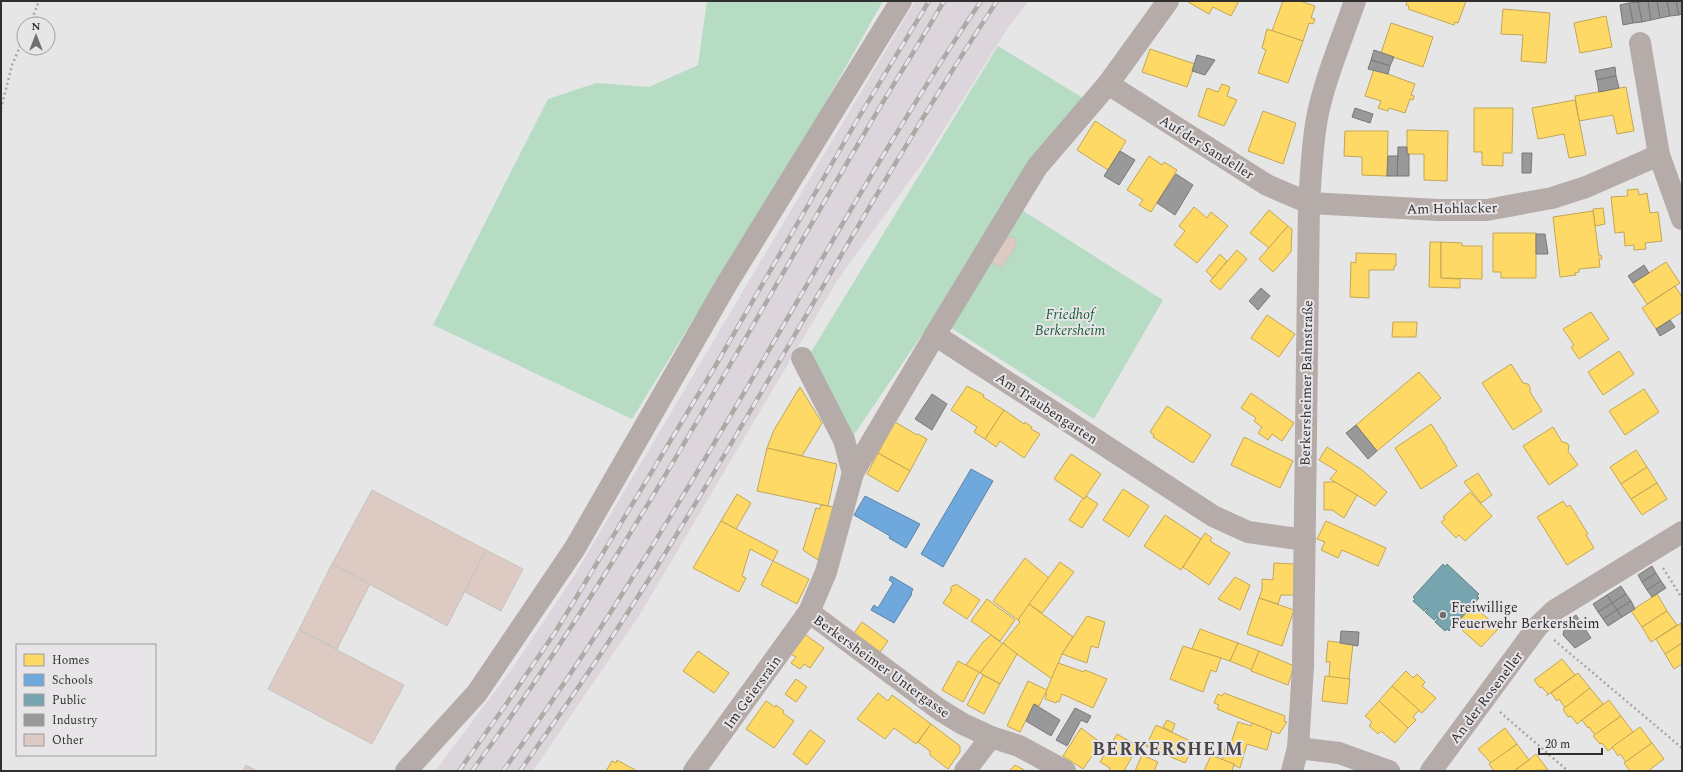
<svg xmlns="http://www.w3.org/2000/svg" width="1683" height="772" font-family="Spectral,serif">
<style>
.built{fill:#dcd6dc}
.green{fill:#b6dcc4}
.homes{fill:#ffd966;stroke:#c1a656}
.schools{fill:#6fa8dc;stroke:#5c84a8}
.public{fill:#76a5af;stroke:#618289}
.industry{fill:#999;stroke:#7a797a}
.building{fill:#ddcbc3;stroke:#c5c3c3}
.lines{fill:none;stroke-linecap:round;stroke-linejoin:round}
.path{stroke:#aba5a1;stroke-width:2.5;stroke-dasharray:2 3;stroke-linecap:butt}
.minor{stroke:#b5aca9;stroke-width:22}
.rail-casing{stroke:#ada9a6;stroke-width:4.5}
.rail{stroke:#e8e5e8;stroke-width:3;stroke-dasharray:9;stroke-linecap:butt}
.poi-dot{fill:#706f70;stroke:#e8e5e8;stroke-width:1.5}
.labels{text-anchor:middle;stroke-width:4;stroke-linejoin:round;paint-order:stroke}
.street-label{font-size:14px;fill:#302f30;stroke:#e8e5e8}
.park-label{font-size:14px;font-style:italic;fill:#195f3b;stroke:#e8e5e8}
.poi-label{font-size:14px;fill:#302f30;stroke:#e8e5e8;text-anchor:start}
.district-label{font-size:18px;font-weight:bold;letter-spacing:1px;fill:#494649;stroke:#e8e5e8}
</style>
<rect width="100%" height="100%" fill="#e7e6e7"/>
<polygon class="built" points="915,1 1029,1 1009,26 926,158 837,281 639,616 533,771 435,771 509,673 574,576"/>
<g class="green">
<polygon points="707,1 883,1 809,132 632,419 433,325 548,99 596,83 649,87 698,65"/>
<polygon points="998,46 1083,98 851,439 808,357"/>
<polygon points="1022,210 1163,300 1094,419 948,326"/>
</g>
<g class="homes">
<polygon points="1189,1 1239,1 1231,16 1213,7 1209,14 1188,2"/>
<polygon points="1283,1 1300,1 1315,6 1311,18 1315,19 1313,24 1309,23 1303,41 1272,31"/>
<polygon points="1407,1 1466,1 1458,23 1455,22 1454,25 1408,9 1409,6 1406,5"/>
<polygon points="1503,9 1550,13 1546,63 1521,61 1523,35 1501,34"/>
<polygon points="1606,16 1612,47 1580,53 1574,23"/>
<polygon points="1391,23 1433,37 1423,67 1381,53"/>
<polygon points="1267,29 1303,41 1288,83 1258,73 1266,50 1262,48"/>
<polygon points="1150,49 1195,64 1187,87 1142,72"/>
<polygon points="1374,69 1415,84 1411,95 1414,96 1413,100 1410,99 1405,113 1389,108 1388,111 1378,108 1381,101 1365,96"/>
<polygon points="1222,84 1230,87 1227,96 1237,100 1224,126 1198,116 1207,88 1218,92"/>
<polygon points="1626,87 1634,131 1617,134 1613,115 1579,121 1575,96"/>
<polygon points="1575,100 1586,155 1569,158 1564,134 1538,139 1532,108"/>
<polygon points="1474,108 1513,108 1512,153 1503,153 1503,166 1482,165 1482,152 1474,152"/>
<polygon points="1263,111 1296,123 1283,164 1248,151"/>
<polygon points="1095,121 1126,141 1108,170 1077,150"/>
<polygon points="1407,130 1448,131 1447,181 1424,180 1424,154 1407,154"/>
<polygon points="1345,131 1388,131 1387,176 1362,175 1362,157 1344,156"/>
<polygon points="1149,156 1162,165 1164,162 1177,170 1151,212 1139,205 1143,200 1127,190"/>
<polygon points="1638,189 1639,195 1647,193 1650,213 1658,212 1662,241 1645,243 1646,249 1634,250 1634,245 1625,246 1624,232 1615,233 1611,197 1628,196 1627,190"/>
<polygon points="1194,207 1207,218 1211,212 1228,226 1197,263 1174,245 1185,231 1179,226"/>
<polygon points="1603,208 1605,224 1595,226 1593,209"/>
<polygon points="1269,210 1288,226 1269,248 1250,233"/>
<polygon points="1593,211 1599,256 1601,255 1602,259 1599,259 1600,267 1579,269 1579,272 1575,273 1576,275 1560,277 1553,217"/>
<polygon points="1288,226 1292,229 1291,252 1273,272 1259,259"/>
<polygon points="1493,233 1536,233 1536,278 1501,278 1501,272 1493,272"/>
<polygon points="1430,242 1441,242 1441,278 1460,279 1460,288 1429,287"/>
<polygon points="1441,242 1462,243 1462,246 1482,246 1482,279 1441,278"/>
<polygon points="1237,250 1247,259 1220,290 1210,281"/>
<polygon points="1356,253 1396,254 1396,266 1394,266 1394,270 1369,270 1369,298 1350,297 1351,262 1356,263"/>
<polygon points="1220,254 1227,261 1213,278 1206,271"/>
<polygon points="1666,262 1680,283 1647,304 1633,283"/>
<polygon points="1675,286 1682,297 1682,312 1656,329 1642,308"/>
<polygon points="1591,312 1609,339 1579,359 1571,347 1574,345 1563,329"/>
<polygon points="1267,315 1295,334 1279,357 1251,338"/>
<polygon points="1393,322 1417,322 1416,337 1392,337"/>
<polygon points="1619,351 1634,374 1603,395 1588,372"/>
<polygon points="1511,364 1523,383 1528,384 1530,387 1530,392 1542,411 1513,430 1482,383"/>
<polygon points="1419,372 1441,398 1377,451 1356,425"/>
<polygon points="967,386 984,395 983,397 1004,410 985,439 974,432 977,427 951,410"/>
<polygon points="800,387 822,423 802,456 767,448 774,430"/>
<polygon points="1644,389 1659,412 1625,435 1609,411"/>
<polygon points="1251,393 1294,423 1282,441 1272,434 1268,440 1258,433 1262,427 1254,421 1256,418 1241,408"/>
<polygon points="1167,406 1211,435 1193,463 1153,437 1154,435 1150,432"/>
<polygon points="1004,410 1024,424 1025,422 1032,427 1031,429 1040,434 1024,458 1000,441 996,447 985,439"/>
<polygon points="895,422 917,435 918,434 927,439 910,471 878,453"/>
<polygon points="1431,424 1447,448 1446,448 1457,466 1421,489 1395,448"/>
<polygon points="1553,427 1562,442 1567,443 1569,446 1568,451 1578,465 1549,485 1523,446"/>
<polygon points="1244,437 1293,461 1280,488 1231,465"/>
<polygon points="1327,447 1362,470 1387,492 1375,506 1330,479 1337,471 1319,460"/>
<polygon points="767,448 837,464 828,506 757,491"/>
<polygon points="1636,450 1647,467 1621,484 1610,467"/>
<polygon points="878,453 910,471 898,492 867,474"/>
<polygon points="1071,454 1101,474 1084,499 1054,479"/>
<polygon points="1647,467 1657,483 1631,499 1621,484"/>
<polygon points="1478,473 1492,495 1481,503 1464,482"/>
<polygon points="1324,482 1335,482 1357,495 1344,518 1332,510 1324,510"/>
<polygon points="1657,483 1667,499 1642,515 1631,499"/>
<polygon points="1123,489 1149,506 1129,537 1103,520"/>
<polygon points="1470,492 1492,516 1465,541 1459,535 1456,538 1441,522 1445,519 1443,517"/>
<polygon points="737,494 751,503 736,529 721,521"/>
<polygon points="1086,496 1098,504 1082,528 1069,520 1083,498 1084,499"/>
<polygon points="1563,501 1567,507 1570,505 1588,534 1586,535 1594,548 1567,565 1537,517"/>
<polygon points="821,505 834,507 818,560 803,550 816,508 820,509"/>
<polygon points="1165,515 1201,539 1181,570 1144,546"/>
<polygon points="721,521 778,551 773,561 750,549 742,576 746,578 739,592 693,568"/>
<polygon points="1326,521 1386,548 1378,566 1342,550 1338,558 1321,550 1325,542 1317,539"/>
<polygon points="1205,533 1212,538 1210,541 1230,553 1209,585 1183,567"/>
<polygon points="1025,558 1049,578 1018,620 993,601"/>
<polygon points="773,561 809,579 797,604 761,585"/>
<polygon points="1060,562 1074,572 1042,613 1029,604"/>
<polygon points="1274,563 1294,564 1294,595 1281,595 1278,604 1259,598 1262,590 1262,579 1273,580"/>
<polygon points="1235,577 1250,585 1240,610 1218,599"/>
<polygon points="956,584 980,600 967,619 943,603 952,590 950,589 953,585 954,586"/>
<polygon points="1657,594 1667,611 1642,627 1631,611"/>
<polygon points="1259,598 1294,610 1282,646 1247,634"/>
<polygon points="987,599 1015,620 1000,641 971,621"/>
<polygon points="1029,604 1073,637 1062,654 1052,679 1007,647 1007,646 1003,643 1020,622 1018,620"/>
<polygon points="1472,607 1478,612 1479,611 1499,628 1481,647 1462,630 1463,629 1457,623"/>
<polygon points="1667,611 1677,625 1651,642 1642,627"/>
<polygon points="1087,616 1105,622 1098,648 1091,646 1087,663 1062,654"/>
<polygon points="862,622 888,641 880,652 854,633"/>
<polygon points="1681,623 1682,643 1665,654 1656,639"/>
<polygon points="1200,629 1238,643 1230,661 1192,649"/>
<polygon points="803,633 824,648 810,668 804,664 800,669 791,663 796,657 789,653"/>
<polygon points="991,635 1003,644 980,673 966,665 983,642"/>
<polygon points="1328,641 1353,644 1349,679 1329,677 1330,662 1326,662"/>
<polygon points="1003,643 1017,654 1000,684 980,673"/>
<polygon points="1238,643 1259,651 1252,670 1230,661"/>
<polygon points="1682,643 1682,664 1674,669 1665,654"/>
<polygon points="1183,646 1221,658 1216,672 1211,670 1203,692 1170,679"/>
<polygon points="698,651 729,673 714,693 683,671"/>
<polygon points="1259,651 1294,666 1288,685 1251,671"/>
<polygon points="1562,659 1575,675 1546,696 1548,694 1542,687 1540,688 1534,680"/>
<polygon points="958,661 979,672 963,702 942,690"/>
<polygon points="1058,663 1084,672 1085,670 1107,679 1093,708 1062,694 1059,702 1057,701 1056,703 1045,699 1047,694 1045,694"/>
<polygon points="1406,671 1413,678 1417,674 1425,682 1422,686 1436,698 1422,713 1392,686"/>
<polygon points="1578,673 1590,688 1565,708 1559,699 1557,701 1551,693"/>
<polygon points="983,675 1000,684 984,714 967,705"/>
<polygon points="1325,676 1350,679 1347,704 1322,701"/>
<polygon points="796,679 807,687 796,702 785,694"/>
<polygon points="1028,681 1047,690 1039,706 1034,704 1020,732 1007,726"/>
<polygon points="1392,686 1419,710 1413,717 1416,720 1408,728 1379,701"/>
<polygon points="1590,688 1603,704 1577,724 1571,716 1568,717 1563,709"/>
<polygon points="878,693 888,701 892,695 931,724 916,744 894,728 885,739 857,719"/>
<polygon points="1224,693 1285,716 1284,721 1287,722 1279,734 1217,709 1219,705 1214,703 1218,694 1222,696"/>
<polygon points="1609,700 1621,716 1595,735 1589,727 1588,728 1582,720"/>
<polygon points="766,701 775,707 776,705 784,711 783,713 794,721 774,748 746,729"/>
<polygon points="1379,701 1408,728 1395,743 1381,731 1378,734 1369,726 1372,722 1365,716"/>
<polygon points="1621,716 1633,732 1608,751 1602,743 1600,744 1593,736"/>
<polygon points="1167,720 1175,724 1172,732 1163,727"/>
<polygon points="1238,722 1251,726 1252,723 1272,731 1267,750 1247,744 1240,768 1222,760 1227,741 1231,743"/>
<polygon points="931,724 960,746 960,752 948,769 930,755 930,751 918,742"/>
<polygon points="1156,725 1195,743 1185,763 1146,746"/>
<polygon points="1640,727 1652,743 1626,762 1620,754 1618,756 1612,747"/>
<polygon points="1081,728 1101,743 1083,769 1063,756"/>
<polygon points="1505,728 1517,744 1491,763 1478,749"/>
<polygon points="810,730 825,741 807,765 793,754"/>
<polygon points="1117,734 1138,746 1124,771 1109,771 1110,768 1100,762"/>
<polygon points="1652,743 1664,759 1648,771 1630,771 1624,763"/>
<polygon points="1517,744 1529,760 1514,771 1494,771 1489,764"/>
<polygon points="1536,754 1548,770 1514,771 1529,760"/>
<polygon points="1142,755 1158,762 1154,771 1135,771"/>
<polygon points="1211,755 1234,764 1232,771 1204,771"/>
<polygon points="617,760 637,771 606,771 612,761 616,763"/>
<polygon points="1015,765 1026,771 1009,771"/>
</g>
<g class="schools">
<polygon points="971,469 993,481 943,567 921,554"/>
<polygon points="865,496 920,524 906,548 889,538 890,536 854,515"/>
<polygon points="891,576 913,589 911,593 912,594 894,623 871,610 874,605 878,608 893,583 889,580"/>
</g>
<polygon class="public" points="1443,564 1445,567 1447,564 1479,594 1477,596 1479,598 1449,631 1447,629 1445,631 1435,622 1438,618 1437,617 1434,620 1425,612 1428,609 1427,608 1424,611 1413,601 1415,599 1413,597"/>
<g class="industry">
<polygon points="1648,1 1651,20 1642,22 1638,2"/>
<polygon points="1648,1 1657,1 1660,18 1651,20"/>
<polygon points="1657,1 1667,1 1670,16 1660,18"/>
<polygon points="1667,1 1676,1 1679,15 1670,16"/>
<polygon points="1676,1 1682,1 1682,14 1679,15"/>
<polygon points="1638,2 1642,22 1633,23 1629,3"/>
<polygon points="1629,3 1633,23 1623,25 1620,5"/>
<polygon points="1374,50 1394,57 1390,66 1371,60"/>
<polygon points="1197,55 1215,60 1205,75 1192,71"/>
<polygon points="1371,60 1390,66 1388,74 1368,69"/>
<polygon points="1615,67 1616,76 1597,80 1595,71"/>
<polygon points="1616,76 1619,88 1599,92 1597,80"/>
<polygon points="1355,108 1373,114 1370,123 1352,117"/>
<polygon points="1398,147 1407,147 1407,154 1409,154 1409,176 1397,176"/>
<polygon points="1120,151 1135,160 1119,185 1104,176"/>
<polygon points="1522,153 1532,153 1531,173 1522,173"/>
<polygon points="1388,156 1398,156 1397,176 1387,176"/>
<polygon points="1176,174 1193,185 1175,215 1157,203"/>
<polygon points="1536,234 1545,234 1548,254 1536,254"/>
<polygon points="1644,265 1649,273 1633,283 1628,276"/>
<polygon points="1261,288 1270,296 1258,310 1249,301"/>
<polygon points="1670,320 1675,327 1660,336 1656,329"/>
<polygon points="932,394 947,404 932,430 915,419"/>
<polygon points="1356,425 1377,451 1368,459 1346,433"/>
<polygon points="1652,566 1656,573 1642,582 1638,575"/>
<polygon points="1656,573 1661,581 1647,590 1642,582"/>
<polygon points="1661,581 1666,588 1652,597 1647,590"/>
<polygon points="1621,586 1626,594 1612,603 1607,595"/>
<polygon points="1626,594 1631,601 1617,610 1612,603"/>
<polygon points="1607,595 1612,603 1598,612 1593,604"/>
<polygon points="1631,601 1635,609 1622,617 1617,610"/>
<polygon points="1612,603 1617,610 1603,619 1598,612"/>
<polygon points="1617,610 1622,617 1608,626 1603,619"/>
<polygon points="1576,615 1591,638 1575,648 1563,635 1566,622"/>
<polygon points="1341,631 1359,632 1358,646 1340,643"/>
<polygon points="1034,704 1060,720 1051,736 1026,721"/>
<polygon points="1075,708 1091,716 1087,723 1081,720 1067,746 1056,740"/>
</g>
<g class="building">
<polygon points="1010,236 1017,240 1014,245 1016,247 1001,268 990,261 1006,239 1007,240"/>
<polygon points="372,490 486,550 447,626 332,564"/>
<polygon points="486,550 523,569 501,611 465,592"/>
<polygon points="332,564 370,584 337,649 299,630"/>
<polygon points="299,630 404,685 372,744 268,689"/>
<polygon points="246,765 257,771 243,771"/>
</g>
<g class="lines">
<g class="path">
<polyline points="30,24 39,1"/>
<polyline points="1,109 12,65 24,37"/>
<polyline points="1663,568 1682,598"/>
<polyline points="1554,640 1682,748"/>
<polyline points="1500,712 1568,771"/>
</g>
<g class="minor">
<polyline points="1640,43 1659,155 1682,219"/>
<polyline points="1108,84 1267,185 1309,203 1438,210 1487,210 1552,198 1586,187 1659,155"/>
<polyline points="935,335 1037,167 1108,84 1168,1"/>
<polyline points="802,358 844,440 853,473"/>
<polyline points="809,612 940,710 963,724 991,737 1019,746 1065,771"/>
<polyline points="1298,748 1339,753 1389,771"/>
<polyline points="406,771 477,693 575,548 726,285 901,1"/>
<polyline points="694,771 809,612 826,572 853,473 935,335 1213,516 1248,532 1305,540"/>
<polyline points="965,771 991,737"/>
<path d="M1292,771L1298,748L1303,666L1309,203C1311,175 1312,146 1317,118C1325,78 1342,39 1355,1"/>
<polyline points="1431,771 1538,626 1555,610 1682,532"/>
</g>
<defs>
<g id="rail">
<polyline points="459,771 507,703 556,631 713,370 856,122 929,1"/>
<path d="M472,771C621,568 739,345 867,129C892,86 919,44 944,1"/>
<path d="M503,771C591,649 669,521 745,391C822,260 896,127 981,1"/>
<path d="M520,771C577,691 632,609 683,524C789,350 885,171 997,1"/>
</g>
</defs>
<use href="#rail" class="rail-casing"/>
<use href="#rail" class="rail"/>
</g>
<circle class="poi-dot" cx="1443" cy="615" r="4"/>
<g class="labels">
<g class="street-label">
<text transform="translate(1207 147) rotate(32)" y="5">Auf der Sandeller</text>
<text transform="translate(1452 208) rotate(-1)" y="5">Am Hohlacker</text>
<text transform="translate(1306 383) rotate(-89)" y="5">Berkersheimer Bahnstraße</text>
<text transform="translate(1047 408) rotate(33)" y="5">Am Traubengarten</text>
<text transform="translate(882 666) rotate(36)" y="5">Berkersheimer Untergasse</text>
<text transform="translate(752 692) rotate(-54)" y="5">Im Geiersrain</text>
<text transform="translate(1486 697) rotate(-53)" y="5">An der Roseneller</text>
</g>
<g class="park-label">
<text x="1070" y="319">Friedhof<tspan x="1070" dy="16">Berkersheim</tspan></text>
</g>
<g class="poi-label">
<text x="1451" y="612">Freiwillige<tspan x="1451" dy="16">Feuerwehr Berkersheim</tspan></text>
</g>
<g class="district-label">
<text x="1168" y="755">BERKERSHEIM</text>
</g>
</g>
<rect width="1683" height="772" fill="none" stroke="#302f30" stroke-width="4"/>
<rect x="16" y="644" width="140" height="112" fill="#e8e5e8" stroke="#9e9c9e"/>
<rect x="24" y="654" width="20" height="12" fill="#ffd966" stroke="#9e9c9e"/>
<text x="52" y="664" font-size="12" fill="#302f30">Homes</text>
<rect x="24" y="674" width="20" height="12" fill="#6fa8dc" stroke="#9e9c9e"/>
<text x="52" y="684" font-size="12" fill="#302f30">Schools</text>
<rect x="24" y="694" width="20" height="12" fill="#76a5af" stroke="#9e9c9e"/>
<text x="52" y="704" font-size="12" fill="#302f30">Public</text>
<rect x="24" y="714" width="20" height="12" fill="#999999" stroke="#9e9c9e"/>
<text x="52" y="724" font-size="12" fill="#302f30">Industry</text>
<rect x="24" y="734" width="20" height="12" fill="#ddcbc3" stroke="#9e9c9e"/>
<text x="52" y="744" font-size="12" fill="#302f30">Other</text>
<g transform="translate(36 36)"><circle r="19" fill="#e8e5e8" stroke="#9e9c9e"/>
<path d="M0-3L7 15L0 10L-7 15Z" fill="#706f70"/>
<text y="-6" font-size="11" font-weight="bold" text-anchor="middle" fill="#302f30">N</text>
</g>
<path d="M1539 748v6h63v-6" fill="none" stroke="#302f30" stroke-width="2"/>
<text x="1545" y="748" font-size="12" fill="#302f30" stroke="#e8e5e8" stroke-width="3" paint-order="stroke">20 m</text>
</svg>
